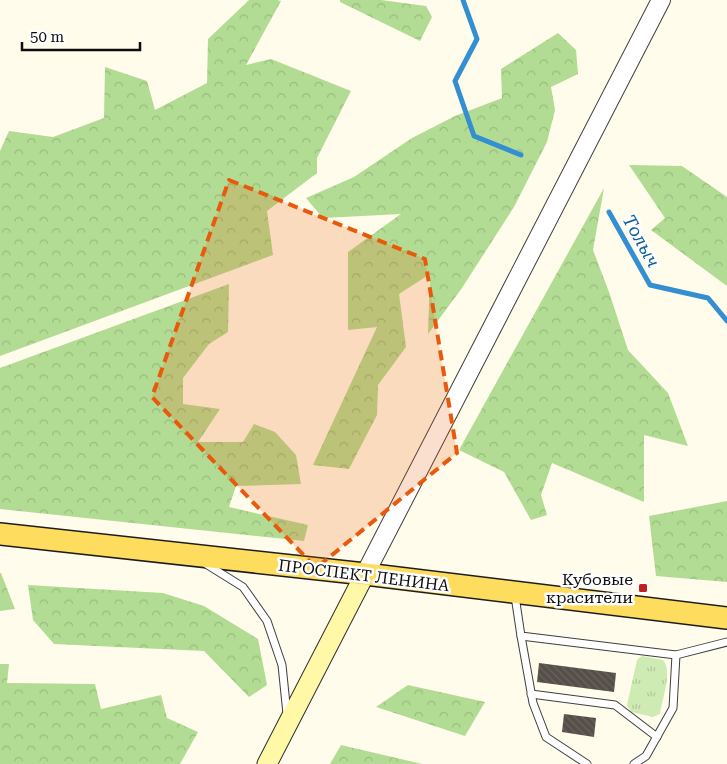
<svg xmlns="http://www.w3.org/2000/svg" width="727" height="764" font-family="'Roboto Serif',serif">
<style>
.grass{fill:url(#grass-tufts)}
.forest{fill:url(#forest-crowns)}
.lines{fill:none;stroke-linecap:round;stroke-linejoin:round}
.stream{stroke:#338ed2;stroke-width:5}
.building{fill:url(#building-back-hatch)}
.service-casing{stroke:#3f3f3f;stroke-width:9}
.tertiary-casing{stroke:#3f3f3f;stroke-width:20}
.secondary-casing{stroke:#2e2e2e;stroke-width:21}
.primary-casing{stroke:#1d1d1d;stroke-width:24}
.service{stroke:#fff;stroke-width:7}
.tertiary{stroke:#fff;stroke-width:18}
.secondary{stroke:#fff8a7;stroke-width:19}
.primary{stroke:#fedc5d;stroke-width:21}
.marked{fill:#e8590c;fill-opacity:0.2;stroke:#e8590c;stroke-width:4;stroke-dasharray:10 6;stroke-linejoin:round}
.poi-dot{fill:#c21f22;stroke:#fff;stroke-width:2}
.labels{text-anchor:middle;stroke-width:5;stroke-linejoin:round;paint-order:stroke}
.street-label{font-size:16px;fill:#0c0c0c;stroke:#fff}
.poi-label{font-size:16px;fill:#0c0c0c;stroke:#fff;text-anchor:end}
.water-label{font-size:18px;font-style:italic;fill:#115fa3;stroke:#fff}
</style>
<defs>
<pattern id="grass-tufts" width="24" height="20" patternUnits="userSpaceOnUse" patternTransform="scale(1.25)"><rect width="24" height="20" fill="#cfebb4"/><path d="M3 7l-1-3M5 7V3M7 7l1-3M15 17l-1-3M17 17v-4M19 17l1-3" fill="none" stroke="#b1c89a"/></pattern>
<pattern id="forest-crowns" width="20" height="18" patternUnits="userSpaceOnUse" patternTransform="scale(1.25)"><rect width="20" height="18" fill="#b2dc93"/><path d="M2 6a3 3 0 1 1 6 0M12 15a3 3 0 1 1 6 0" fill="none" stroke="#98bc7e"/></pattern>
<pattern id="building-back-hatch" width="6" height="6" patternUnits="userSpaceOnUse" patternTransform="scale(1.25)"><rect width="6" height="6" fill="#564e48"/><path d="M-1 5l2 2M0 0l6 6M5-1l2 2" fill="none" stroke="#69635e"/></pattern>
</defs>
<rect width="100%" height="100%" fill="#fffcec"/>
<path class="grass" d="M642,656L663,660C673,671 662,700 660,714L653,717L631,712L627,705L637,660Z"/>
<g class="forest">
<polygon points="249,0 277,0 281,1 246,65 271,59 351,91 317,158 317,173 267,211 273,255 0,356 0,151 9,131 53,137 104,118 105,67 147,81 155,110 207,83 208,39"/>
<polygon points="340,0 381,0 426,6 432,17 420,41 340,2"/>
<polygon points="558,33 576,50 578,74 551,87 555,110 547,142 514,207 462,288 428,334 430,274 399,294 406,347 378,385 377,415 349,469 313,465 377,327 348,330 348,252 401,214 323,218 306,198 354,177 412,138 455,116 502,98 501,69"/>
<polygon points="629,165 682,166 727,197 727,286 651,230 665,218"/>
<polygon points="604,188 593,250 609,292 628,350 668,393 688,446 644,435 644,502 552,463 541,495 547,515 531,520 504,472 459,450"/>
<polygon points="229,284 228,332 209,344 183,378 183,404 220,409 198,442 243,442 254,424 275,432 296,455 301,484 236,486 229,507 308,525 304,541 0,509 0,368"/>
<polygon points="727,501 727,582 656,576 649,516"/>
<polygon points="0,573 1,573 15,609 0,611"/>
<polygon points="28,585 163,593 204,606 258,639 267,685 249,697 204,651 54,644 33,620"/>
<polygon points="0,664 9,664 7,683 95,684 101,709 161,695 167,718 198,732 180,764 0,764"/>
<polygon points="408,685 485,702 465,736 376,707"/>
<polygon points="341,745 422,764 330,764"/>
</g>
<g class="lines">
<g class="stream">
<polyline points="463,0 477,39 455,81 474,136 521,155"/>
<polyline points="609,212 650,285 708,298 727,321"/>
</g>
</g>
<g class="building">
<polygon points="539,663 616,673 614,692 537,682"/>
<polygon points="564,714 596,718 594,737 562,732"/>
</g>
<g class="lines">
<defs>
<g id="service">
<polyline points="206,564 243,587 267,621 282,665 287,714"/>
<polyline points="515,596 521,636 676,655 727,642"/>
<polyline points="521,636 533,703 546,737 587,764"/>
<polyline points="531,694 615,705 657,737"/>
<polyline points="634,764 646,756 673,708 676,655"/>
</g>
<polyline id="tertiary" points="365,574 661,0"/>
<polyline id="secondary" points="267,764 365,574"/>
<polyline id="primary" points="0,534 365,574 727,618"/>
</defs>
<use href="#service" class="service-casing"/>
<use href="#tertiary" class="tertiary-casing"/>
<use href="#secondary" class="secondary-casing"/>
<use href="#primary" class="primary-casing"/>
<use href="#service" class="service"/>
<use href="#tertiary" class="tertiary"/>
<use href="#secondary" class="secondary"/>
<use href="#primary" class="primary"/>
</g>
<path class="marked" d="M229,180L425,259L457,453L316,568L152,397Z"/>
<rect class="poi-dot" x="638" y="583" width="10" height="10" rx="2.5"/>
<g class="labels">
<g class="street-label">
<text transform="translate(364 575) rotate(7)" y="6">ПРОСПЕКТ ЛЕНИНА</text>
</g>
<g class="poi-label">
<text x="633" y="585">Кубовые<tspan x="633" dy="18">красители</tspan></text>
</g>
<g class="water-label">
<text transform="translate(641 241) rotate(61)" y="6">Толыч</text>
</g>
</g>
<path d="M22 42v8h118v-8" fill="none" stroke="#0c0c0c" stroke-width="2.5"/>
<text x="30" y="42" font-size="15" fill="#0c0c0c" stroke="#ffffff" stroke-width="4" paint-order="stroke">50 m</text>
</svg>
